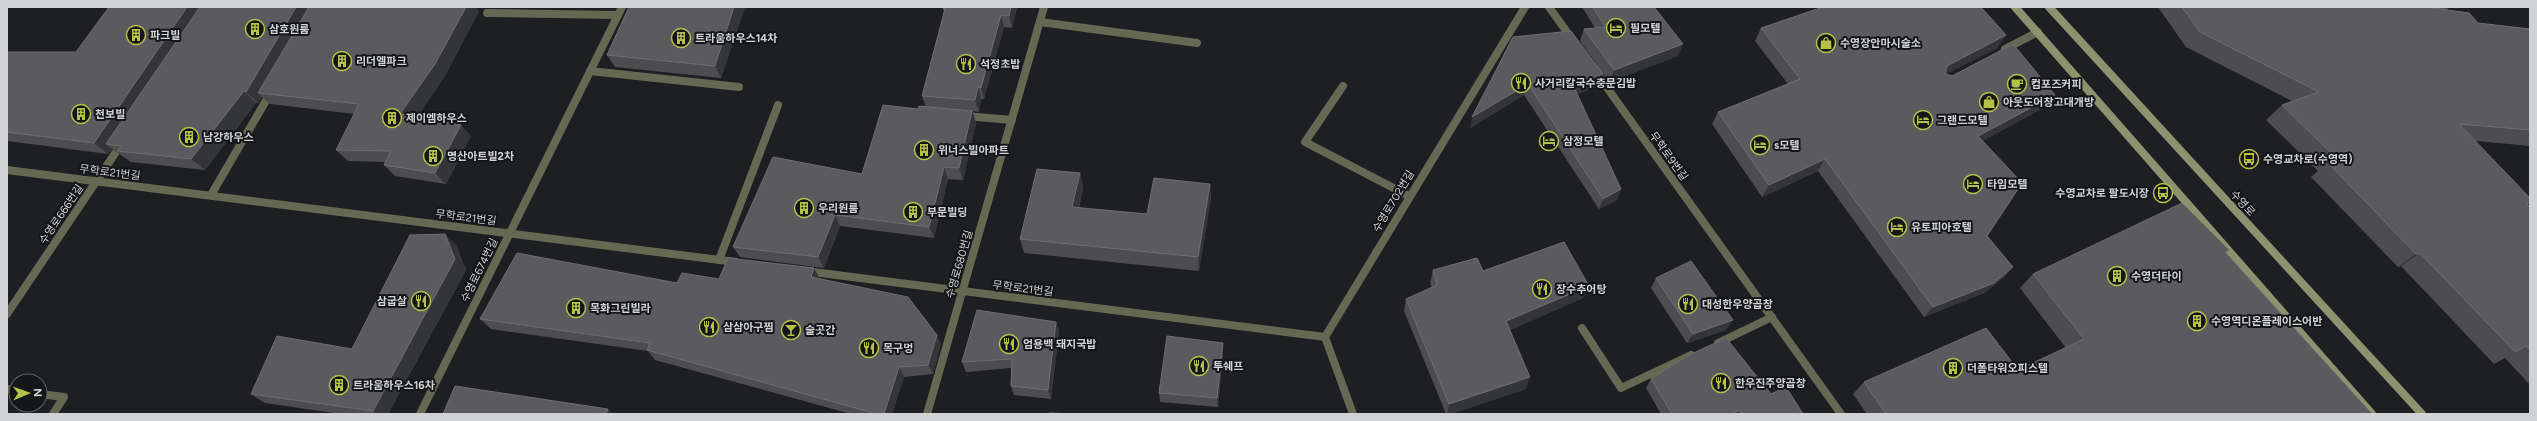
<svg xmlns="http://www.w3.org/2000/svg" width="2537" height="421" font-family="Figtree,'Noto Sans KR',sans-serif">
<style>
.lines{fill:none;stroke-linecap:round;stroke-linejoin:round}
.lane{stroke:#656853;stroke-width:8}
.street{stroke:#656853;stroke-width:8}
.secondary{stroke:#8c916f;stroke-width:8}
.wall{fill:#4d4d51}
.shaded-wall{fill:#343538}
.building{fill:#5b5b5f;stroke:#6e6e71}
.labels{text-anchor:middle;stroke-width:4;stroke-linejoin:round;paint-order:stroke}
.poi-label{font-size:11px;font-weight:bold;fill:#d1d2d4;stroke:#151619;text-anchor:start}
.street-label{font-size:11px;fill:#d1d2d4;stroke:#151619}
</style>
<rect width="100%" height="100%" fill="#1e1f22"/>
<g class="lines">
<g class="lane">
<polyline points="487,13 618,15"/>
<polyline points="1040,22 1197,43"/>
<polyline points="2005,49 2038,32"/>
<polyline points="590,71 739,87"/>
<polyline points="1343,86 1305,142 1409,196"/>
<polyline points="965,116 1012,120"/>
<polyline points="211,195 271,92"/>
<polyline points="719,260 778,105"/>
<polyline points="1582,328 1621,388 1691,355"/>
<polyline points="1718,343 1772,317"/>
<polyline points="7,389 16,390"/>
<polyline points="40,394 64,397 53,414"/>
</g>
<g class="street">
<polyline points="1549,7 1572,39"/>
<polyline points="1595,71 1841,414"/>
<polyline points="7,170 736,262"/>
<polyline points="805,271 1325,337"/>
<polyline points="7,314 122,143"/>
<polyline points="420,414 622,7"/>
<polyline points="927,414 1044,7"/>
<polyline points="1353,414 1325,337 1525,7"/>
</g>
<g class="secondary">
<polyline points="2015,7 2372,414"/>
<polyline points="2049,7 2422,414"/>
</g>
</g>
<g class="wall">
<polygon points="629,7 745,7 721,78 615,67 607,55"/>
<polygon points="944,7 1017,7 1012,28 1004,27 984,99 981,99 979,112 973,111 976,123 963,180 948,179 934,238 840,226 824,268 740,257 733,247 862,174 918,109 926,107 922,96 944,12 943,9"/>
<polygon points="1582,7 1654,7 1678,56 1609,82 1580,41 1584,29 1595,28"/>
<polygon points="2158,7 2450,7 2446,10 2478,23 2530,29 2530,146 2476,141 2530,207 2530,385 2505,358 2494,364 2401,266 2398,267 2311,177 2318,171 2266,120 2282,105 2292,101 2186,47"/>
<polygon points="479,11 445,76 417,117 461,125 471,136 446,184 395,176 384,165 385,162 348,161 336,150 355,114 270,104 262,97 258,103 256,103 205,170 131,162 112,149 108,154 7,141 7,52 76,52"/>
<polygon points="1761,28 2006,35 1997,48 1946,74 2055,95 2045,107 1982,141 1987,236 2013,267 2003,278 1984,293 1924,317 1818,171 1762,197 1712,124 1718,112 1788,84 1755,41"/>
<polygon points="1513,37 1599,86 1577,94 1621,189 1617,200 1599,209 1524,95 1470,128"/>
<polygon points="1080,173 1083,188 1079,208 1147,214 1210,184 1211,198 1199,271 1024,253 1020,239"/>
<polygon points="456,245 466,270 388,414 341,414 265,403 251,394 352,349"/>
<polygon points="2229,250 2225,253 2372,414 1867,414 1853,394 1864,382 2018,370 2066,348 2020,288 2033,274"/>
<polygon points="1433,270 1483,271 1583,298 1510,330 1526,389 1451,414 1446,414 1404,311 1406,299 1432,288 1430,283"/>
<polygon points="1656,278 1726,330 1687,343 1651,288"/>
<polygon points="719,279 820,279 941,344 933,374 904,377 892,414 851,414 655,360 648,351 491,329 480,319 677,283"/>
<polygon points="1056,322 1059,331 1051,399 1014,395 1011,386 1011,368 966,372 962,362"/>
<polygon points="1223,343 1223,353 1218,407 1160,402 1159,393"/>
<polygon points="1651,379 1771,394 1803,414 1661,414 1646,388"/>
</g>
<g class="shaded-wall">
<polygon points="187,7 208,7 106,144 112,149 108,154 94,143"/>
<polygon points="296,7 315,7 258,93 262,97 258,103 246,92"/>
<polygon points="466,7 476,7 479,11 445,76 411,125 400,114"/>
<polygon points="734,7 745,7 721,78 715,66"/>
<polygon points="1011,7 1017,7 1012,28 1009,16"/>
<polygon points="1001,15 1004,27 984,99 981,88"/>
<polygon points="2006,35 1997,48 1938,78 1947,66"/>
<polygon points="1683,44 1678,56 1609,82 1614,70"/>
<polygon points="1603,74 1599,86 1569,97 1573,85"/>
<polygon points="1528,84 1524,95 1470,128 1472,117"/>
<polygon points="978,87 981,99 979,112 975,100"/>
<polygon points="244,91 256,103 205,170 191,159"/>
<polygon points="2055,95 2045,107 1969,148 1978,136"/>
<polygon points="972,111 976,123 963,180 959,168"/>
<polygon points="461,125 471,136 446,184 435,173"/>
<polygon points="1825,159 1818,171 1762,197 1769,185"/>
<polygon points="944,167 948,179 934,238 929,227"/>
<polygon points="1080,173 1083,188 1076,221 1072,207"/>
<polygon points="1210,184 1211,198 1199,271 1198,257"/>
<polygon points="1621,189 1617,200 1599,209 1603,199"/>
<polygon points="835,215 840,226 824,268 818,257"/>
<polygon points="445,234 456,245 466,270 388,414 376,414 373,411"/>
<polygon points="2420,253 2401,266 2398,267 2416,254"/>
<polygon points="2013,267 2003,278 1984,293 1924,317 1933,307"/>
<polygon points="814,268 820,279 811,277"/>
<polygon points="1589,286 1583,298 1502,334 1506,321"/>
<polygon points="1733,320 1726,330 1687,343 1693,334"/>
<polygon points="1056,322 1059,331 1051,399 1048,390"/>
<polygon points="937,335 941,344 933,374 928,365"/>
<polygon points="1223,343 1223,353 1218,407 1217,398"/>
<polygon points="899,367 904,377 892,414 884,414"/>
<polygon points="1530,377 1526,389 1451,414 1447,414 1449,404"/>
<polygon points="608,409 613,414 606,414"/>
<polygon points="1740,410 1737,414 1732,414"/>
</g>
<g class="building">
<polygon points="109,7 187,7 94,143 7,132 7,52 76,52"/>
<polygon points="200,7 296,7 246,92 244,91 191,159 117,151 121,146 106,144"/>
<polygon points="309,7 466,7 435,64 400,114 461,125 435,173 384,165 391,151 336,150 359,104 258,93"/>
<polygon points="629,7 734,7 715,66 607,55"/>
<polygon points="944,7 1011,7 1009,16 1001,15 981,88 978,87 975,100 922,96 945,9 943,9"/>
<polygon points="1593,7 1654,7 1683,44 1614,70 1584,29 1605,27"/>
<polygon points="1823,7 1981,7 2006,35 1947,66 1945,74 1952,76 2013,44 2055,95 1978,136 2022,183 1987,236 2013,267 1994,283 1933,307 1825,159 1769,185 1718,112 1800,79 1761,28"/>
<polygon points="2182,7 2426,7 2469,13 2478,23 2530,29 2530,130 2459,124 2530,198 2530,203 2527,204 2530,207 2530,350 2526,346 2515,352 2420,253 2416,254 2328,163 2337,159 2282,105 2319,92 2200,32"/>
<polygon points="1571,31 1603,74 1573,85 1621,189 1603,199 1528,84 1472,117 1513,37"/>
<polygon points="883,105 918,109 919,106 972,111 959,168 944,167 929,227 835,215 818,257 733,247 773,157 862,174"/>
<polygon points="1037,169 1080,173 1072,207 1147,214 1154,178 1210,184 1198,257 1020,239"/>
<polygon points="2182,203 2229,250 2225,252 2372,414 1886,414 1864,382 1986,328 2018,370 2084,339 2033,274"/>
<polygon points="445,234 455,259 373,411 251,394 277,336 352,349 410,235"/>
<polygon points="1564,242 1589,286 1506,321 1530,377 1449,404 1406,299 1437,285 1433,270 1477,258 1483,271"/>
<polygon points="517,253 677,283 682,273 719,279 728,258 814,268 811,277 908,297 937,335 928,365 899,367 884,414 877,414 647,350 650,343 480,319"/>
<polygon points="1691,261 1733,320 1693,334 1656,278"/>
<polygon points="977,310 1056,322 1048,390 1011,386 1012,359 962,362"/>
<polygon points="1167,336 1223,343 1217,398 1159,393"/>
<polygon points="1726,338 1771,394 1786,387 1803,414 1742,414 1740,410 1732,414 1672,414 1651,379 1687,356"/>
<polygon points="455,386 608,409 606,414 443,414"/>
<polygon points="1049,413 1077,414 1049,414"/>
</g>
<defs>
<symbol id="hotel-ring" viewBox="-11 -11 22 22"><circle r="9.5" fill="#151619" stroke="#b6c148" stroke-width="1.5"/><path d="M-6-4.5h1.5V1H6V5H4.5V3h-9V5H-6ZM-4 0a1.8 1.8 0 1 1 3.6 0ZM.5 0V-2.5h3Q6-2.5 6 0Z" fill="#b6c148"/></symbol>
<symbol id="building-ring" viewBox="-11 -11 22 22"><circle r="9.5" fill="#151619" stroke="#b6c148" stroke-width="1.5"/><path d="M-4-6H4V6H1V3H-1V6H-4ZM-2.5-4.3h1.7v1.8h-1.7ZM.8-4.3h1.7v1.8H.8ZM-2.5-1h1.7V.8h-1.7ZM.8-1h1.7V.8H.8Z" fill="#b6c148"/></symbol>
<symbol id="shop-ring" viewBox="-11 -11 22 22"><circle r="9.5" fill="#151619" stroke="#b6c148" stroke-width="1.5"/><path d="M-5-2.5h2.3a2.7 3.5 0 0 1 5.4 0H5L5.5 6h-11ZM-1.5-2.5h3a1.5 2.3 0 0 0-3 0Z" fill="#b6c148"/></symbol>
<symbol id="restaurant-ring" viewBox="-11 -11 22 22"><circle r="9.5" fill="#151619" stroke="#b6c148" stroke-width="1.5"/><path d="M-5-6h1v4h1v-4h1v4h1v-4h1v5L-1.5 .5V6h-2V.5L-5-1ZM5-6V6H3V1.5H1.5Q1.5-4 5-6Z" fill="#b6c148"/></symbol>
<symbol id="cafe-ring" viewBox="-11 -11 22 22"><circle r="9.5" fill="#151619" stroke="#b6c148" stroke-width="1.5"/><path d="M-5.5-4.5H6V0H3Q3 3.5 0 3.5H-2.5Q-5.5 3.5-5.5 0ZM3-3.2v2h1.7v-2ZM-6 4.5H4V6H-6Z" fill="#b6c148"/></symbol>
<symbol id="bus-ring" viewBox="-11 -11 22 22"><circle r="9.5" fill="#151619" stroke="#b6c148" stroke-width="1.5"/><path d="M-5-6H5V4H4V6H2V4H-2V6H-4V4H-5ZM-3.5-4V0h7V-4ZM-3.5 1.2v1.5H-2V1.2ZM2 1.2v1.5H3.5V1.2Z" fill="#b6c148"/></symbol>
<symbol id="bar-ring" viewBox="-11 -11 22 22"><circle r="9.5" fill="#151619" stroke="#b6c148" stroke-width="1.5"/><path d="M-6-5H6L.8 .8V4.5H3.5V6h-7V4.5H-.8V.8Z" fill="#b6c148"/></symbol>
</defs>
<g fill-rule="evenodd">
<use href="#hotel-ring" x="1605" y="17" width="22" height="22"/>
<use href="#building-ring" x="244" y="18" width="22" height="22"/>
<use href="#building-ring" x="125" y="24" width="22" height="22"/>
<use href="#building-ring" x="670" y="27" width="22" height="22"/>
<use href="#shop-ring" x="1815" y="32" width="22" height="22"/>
<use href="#building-ring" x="331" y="50" width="22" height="22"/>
<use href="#restaurant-ring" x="955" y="53" width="22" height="22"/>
<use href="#restaurant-ring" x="1510" y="72" width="22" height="22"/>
<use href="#cafe-ring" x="2006" y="73" width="22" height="22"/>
<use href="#shop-ring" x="1978" y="91" width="22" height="22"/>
<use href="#building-ring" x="70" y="103" width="22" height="22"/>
<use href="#building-ring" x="381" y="107" width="22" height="22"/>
<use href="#hotel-ring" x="1912" y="109" width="22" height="22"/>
<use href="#building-ring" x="178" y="126" width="22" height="22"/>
<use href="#hotel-ring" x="1538" y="130" width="22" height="22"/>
<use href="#hotel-ring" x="1749" y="134" width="22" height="22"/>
<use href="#building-ring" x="913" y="139" width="22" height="22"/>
<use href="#building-ring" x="422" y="145" width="22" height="22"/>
<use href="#bus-ring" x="2238" y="148" width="22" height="22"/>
<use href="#hotel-ring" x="1962" y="173" width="22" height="22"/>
<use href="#bus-ring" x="2152" y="182" width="22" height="22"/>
<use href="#building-ring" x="793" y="197" width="22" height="22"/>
<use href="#building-ring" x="902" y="201" width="22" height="22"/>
<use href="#hotel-ring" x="1886" y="216" width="22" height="22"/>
<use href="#building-ring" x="2106" y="265" width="22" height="22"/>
<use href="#restaurant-ring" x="1531" y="278" width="22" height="22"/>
<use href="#restaurant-ring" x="410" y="290" width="22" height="22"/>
<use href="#restaurant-ring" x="1677" y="293" width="22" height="22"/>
<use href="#building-ring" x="565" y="297" width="22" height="22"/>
<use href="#building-ring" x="2186" y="310" width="22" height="22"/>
<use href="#restaurant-ring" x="698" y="316" width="22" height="22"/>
<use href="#bar-ring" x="780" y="319" width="22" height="22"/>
<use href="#restaurant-ring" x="998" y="333" width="22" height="22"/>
<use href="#restaurant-ring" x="858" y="337" width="22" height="22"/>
<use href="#restaurant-ring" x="1188" y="355" width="22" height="22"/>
<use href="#building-ring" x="1942" y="357" width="22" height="22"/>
<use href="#restaurant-ring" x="1710" y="372" width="22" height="22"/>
<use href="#building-ring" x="328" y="374" width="22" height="22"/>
</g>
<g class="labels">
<g class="poi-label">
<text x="1630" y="32">필모텔</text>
<text x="269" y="33">삼호원룸</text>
<text x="150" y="39">파크빌</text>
<text x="695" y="42">트라움하우스14차</text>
<text x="1840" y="47">수영장안마시술소</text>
<text x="356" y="65">리더엘파크</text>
<text x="980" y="68">석정초밥</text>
<text x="1535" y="87">사거리칼국수충문김밥</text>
<text x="2031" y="88">컴포즈커피</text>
<text x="2003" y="106">아웃도어창고대개방</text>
<text x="95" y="118">천보빌</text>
<text x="406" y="122">제이엠하우스</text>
<text x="1937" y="124">그랜드모텔</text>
<text x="203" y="141">남강하우스</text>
<text x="1563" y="145">삼정모텔</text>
<text x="1774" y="149">s모텔</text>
<text x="938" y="154">위너스빌아파트</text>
<text x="447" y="160">명산아트빌2차</text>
<text x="2263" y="163">수영교차로(수영역)</text>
<text x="1987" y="188">타임모텔</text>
<text x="2149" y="197" text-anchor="end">수영교차로 팔도시장</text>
<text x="818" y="212">우리원룸</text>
<text x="927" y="216">부문빌딩</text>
<text x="1911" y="231">유토피아호텔</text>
<text x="2131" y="280">수영더타이</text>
<text x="1556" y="293">장수추어탕</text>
<text x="407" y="305" text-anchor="end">삼굽살</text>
<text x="1702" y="308">대성한우양곱창</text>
<text x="590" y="312">목화그린빌라</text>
<text x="2211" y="325">수영역디온플레이스어반</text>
<text x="723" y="331">삼삼아구찜</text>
<text x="805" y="334">술곳간</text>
<text x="1023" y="348">엄용백 돼지국밥</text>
<text x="883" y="352">목구멍</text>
<text x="1213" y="370">투쉐프</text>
<text x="1967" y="372">더폼타워오피스텔</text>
<text x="1735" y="387">한우진주양곱창</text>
<text x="353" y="389">트라움하우스16차</text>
</g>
<g class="street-label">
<text transform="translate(1669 156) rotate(54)" y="4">무학로9번길</text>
<text transform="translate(110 172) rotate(7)" y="4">무학로21번길</text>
<text transform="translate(1393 201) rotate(-59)" y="4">수영로702번길</text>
<text transform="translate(2243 203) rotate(47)" y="4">수영로</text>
<text transform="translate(61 214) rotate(-56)" y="4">수영로666번길</text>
<text transform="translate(466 217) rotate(7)" y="4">무학로21번길</text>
<text transform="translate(959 264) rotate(-74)" y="4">수영로680번길</text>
<text transform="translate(479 270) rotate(-64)" y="4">수영로674번길</text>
<text transform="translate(1023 288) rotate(7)" y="4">무학로21번길</text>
</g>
</g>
<rect width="2537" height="421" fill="none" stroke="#d1d2d4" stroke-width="16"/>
<g transform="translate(28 393) rotate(88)"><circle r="19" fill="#151619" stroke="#606164"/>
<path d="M0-3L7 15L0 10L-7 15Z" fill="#b6c148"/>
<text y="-6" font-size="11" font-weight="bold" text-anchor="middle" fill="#d1d2d4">N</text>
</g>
</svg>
